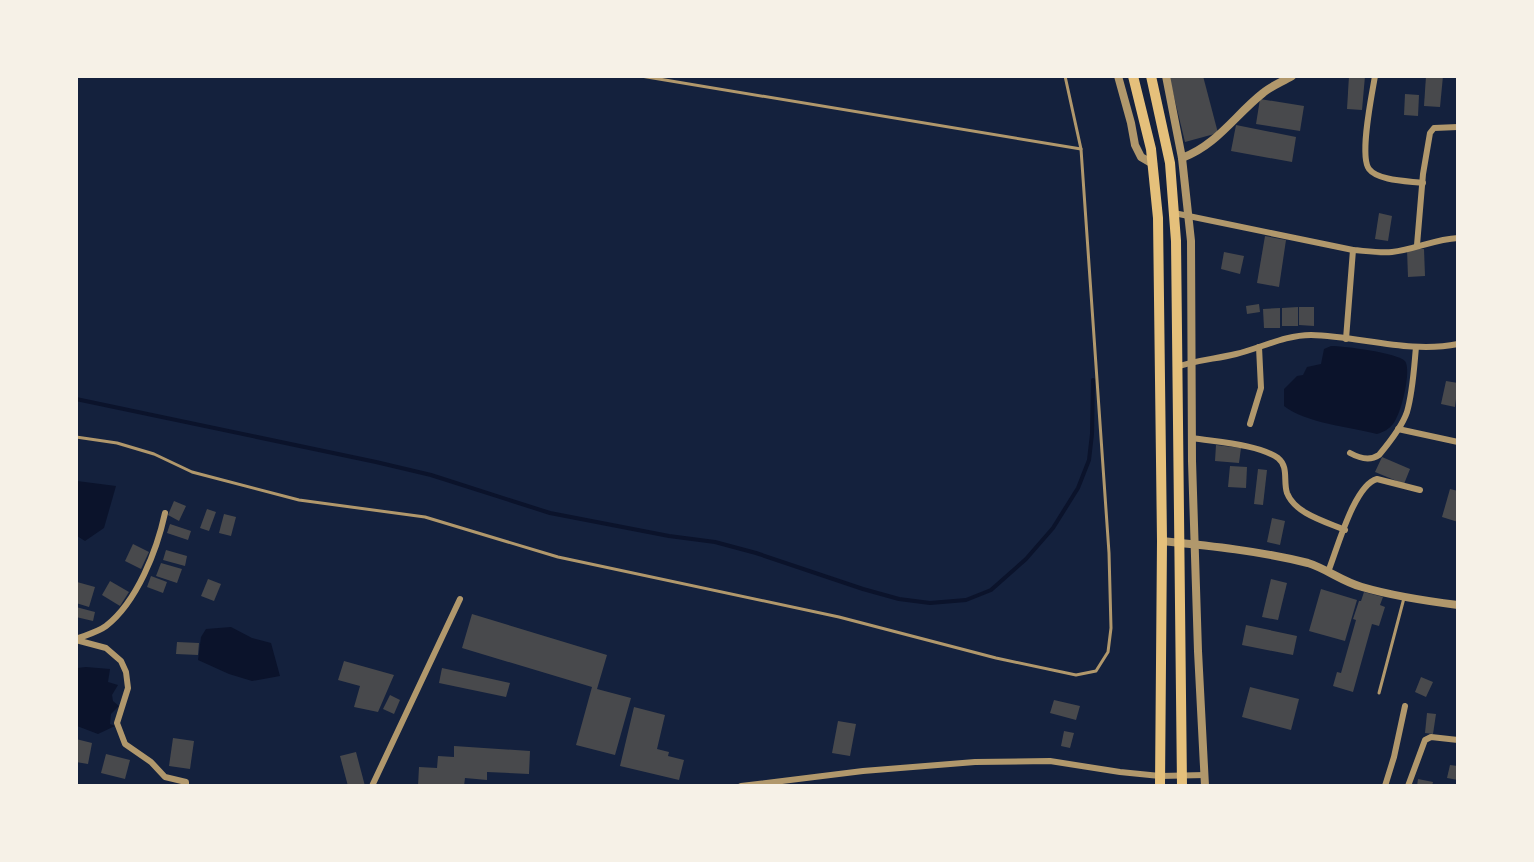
<svg xmlns="http://www.w3.org/2000/svg" width="1534" height="862" font-family="Figtree,sans-serif">
<style>
.water{fill:#0b132b}
.lines{fill:none;stroke-linecap:round;stroke-linejoin:round}
.stream{stroke:#0b132b;stroke-width:4}
.building{fill:#48494c}
.service{stroke:#b1986c;stroke-width:3}
.minor{stroke:#b1986c;stroke-width:6}
.tertiary{stroke:#b1986c;stroke-width:8}
.trunk{stroke:#e5c07b;stroke-width:10}
</style>
<rect width="100%" height="100%" fill="#14213d"/>
<g class="water">
<path d="M1331,346C1344,346 1398,353 1405,361C1412,370 1401,415 1393,424C1389,429 1384,432 1377,434C1350,427 1305,423 1284,406V389L1297,376L1303,375L1307,367L1321,364L1324,349Z"/>
<polygon points="77,481 116,486 104,528 85,541 77,536"/>
<polygon points="231,627 252,638 271,643 280,676 252,681 229,674 198,660 201,637 206,629"/>
<polygon points="86,667 110,669 108,682 118,685 112,695 113,701 119,706 111,714 110,724 115,726 98,734 77,726 77,668"/>
</g>
<g class="lines">
<polyline class="stream" points="76,399 376,462 431,475 550,513 669,536 715,542 756,553 863,589 899,599 930,603 966,600 991,590 1026,559 1053,528 1078,488 1089,460 1092,434 1093,380"/>
</g>
<g class="building">
<polygon points="1169,76 1203,76 1218,133 1185,142"/>
<polygon points="1349,76 1365,76 1362,110 1347,109"/>
<polygon points="1426,76 1443,76 1440,107 1424,106"/>
<polygon points="1405,94 1419,95 1418,116 1404,115"/>
<polygon points="1260,99 1304,106 1300,131 1256,124"/>
<polygon points="1236,125 1296,137 1292,162 1231,151"/>
<polygon points="1379,213 1392,216 1388,241 1375,239"/>
<polygon points="1265,236 1286,240 1279,287 1257,283"/>
<polygon points="1407,249 1424,249 1425,276 1408,277"/>
<polygon points="1224,252 1244,256 1240,274 1221,269"/>
<polygon points="1259,304 1260,312 1247,314 1246,306"/>
<polygon points="1298,307 1298,326 1282,326 1282,308"/>
<polygon points="1299,307 1314,307 1314,326 1299,325"/>
<polygon points="1280,308 1280,328 1264,328 1263,309"/>
<polygon points="1446,381 1458,383 1455,407 1441,404"/>
<polygon points="1216,445 1241,448 1239,463 1215,461"/>
<polygon points="1382,457 1410,469 1404,484 1375,472"/>
<polygon points="1230,466 1247,467 1246,488 1228,487"/>
<polygon points="1258,469 1267,470 1263,505 1254,504"/>
<polygon points="1450,489 1458,491 1458,522 1442,517"/>
<polygon points="174,501 186,506 179,521 168,515"/>
<polygon points="207,509 216,512 209,531 200,528"/>
<polygon points="224,514 236,517 231,536 219,533"/>
<polygon points="1272,518 1285,521 1280,545 1267,542"/>
<polygon points="170,524 191,531 188,540 167,533"/>
<polygon points="133,544 149,552 141,569 125,561"/>
<polygon points="166,550 187,556 185,566 163,560"/>
<polygon points="161,563 182,569 177,583 156,576"/>
<polygon points="151,576 167,582 163,593 147,587"/>
<polygon points="208,579 221,584 214,601 201,596"/>
<polygon points="1271,579 1287,583 1278,620 1262,617"/>
<polygon points="110,581 129,592 120,606 102,595"/>
<polygon points="77,582 95,587 89,607 76,603"/>
<polygon points="1321,589 1357,600 1345,641 1309,631"/>
<polygon points="1364,592 1383,597 1380,605 1385,607 1379,626 1372,624 1353,692 1333,686 1337,672 1341,673 1356,620 1353,619 1359,601 1361,601"/>
<polygon points="76,607 95,612 93,621 76,617"/>
<polygon points="472,614 607,655 597,689 631,698 615,755 576,745 592,687 462,648"/>
<polygon points="1246,625 1297,636 1293,655 1242,645"/>
<polygon points="177,642 199,643 198,655 176,654"/>
<polygon points="344,661 394,675 378,712 354,707 360,686 338,680"/>
<polygon points="442,668 510,683 506,697 439,683"/>
<polygon points="1421,677 1433,682 1426,697 1415,692"/>
<polygon points="1250,687 1299,699 1291,730 1242,717"/>
<polygon points="390,695 400,700 394,714 383,709"/>
<polygon points="1054,700 1080,706 1076,720 1050,713"/>
<polygon points="634,707 665,715 657,749 669,752 668,756 684,760 679,780 620,766"/>
<polygon points="1427,713 1436,714 1433,734 1425,733"/>
<polygon points="838,721 856,724 850,756 832,753"/>
<polygon points="1064,731 1074,733 1070,748 1061,746"/>
<polygon points="173,738 194,741 190,769 169,766"/>
<polygon points="76,739 92,743 88,764 76,762"/>
<polygon points="454,746 530,751 529,774 487,772 487,780 465,778 464,786 418,786 419,767 437,768 438,756 454,757"/>
<polygon points="356,752 365,786 348,786 340,756"/>
<polygon points="106,754 130,760 125,779 101,773"/>
<polygon points="1450,765 1458,766 1458,780 1447,778"/>
<polygon points="1418,779 1433,782 1432,786 1417,786"/>
</g>
<g class="lines">
<g class="service">
<polyline points="641,76 1081,149"/>
<polyline points="76,437 117,443 154,454 192,472 299,500 425,517 558,557 839,617 996,658 1076,675 1096,671 1108,652 1111,628 1109,553 1081,149 1065,76"/>
<polyline points="1379,693 1404,598"/>
</g>
<g class="minor">
<path d="M1375,76C1372,94 1359,156 1369,169C1378,181 1409,181 1423,183"/>
<path d="M1174,213L1353,250C1366,251 1379,253 1392,252C1414,250 1435,239 1458,238"/>
<polyline points="1417,245 1423,174 1430,133 1434,128 1458,127"/>
<polyline points="1346,339 1353,250"/>
<path d="M1177,367C1196,360 1216,359 1236,354C1261,348 1285,335 1311,335C1360,336 1409,354 1458,344"/>
<polyline points="1250,424 1261,388 1259,347"/>
<polyline points="1398,429 1458,442"/>
<path d="M1192,438C1216,442 1258,444 1278,458C1289,467 1283,481 1287,493C1295,514 1327,522 1345,530"/>
<path d="M1350,453C1359,458 1370,461 1379,455C1389,443 1402,427 1407,412C1413,391 1414,368 1416,347"/>
<path d="M1328,572C1337,550 1354,485 1377,479L1420,490"/>
<path d="M76,639C86,635 98,632 106,626C137,602 157,550 165,513"/>
<polyline points="76,640 106,648 121,661 126,672 128,688 117,723 125,744 151,762 165,777 186,782 186,786"/>
<polyline points="372,786 460,599"/>
<polyline points="741,786 863,771 975,762 1050,761 1120,772 1160,776 1205,775"/>
<polyline points="1385,786 1394,757 1405,706"/>
<polyline points="1408,786 1425,740 1431,737 1458,740"/>
</g>
<g class="tertiary">
<polyline points="1118,76 1131,123 1135,145 1141,157 1153,164"/>
<polyline points="1166,76 1182,158 1191,241 1192,461 1198,651 1205,786"/>
<path d="M1182,158C1217,145 1235,115 1263,93C1271,86 1282,82 1292,76"/>
<path d="M1162,541C1211,546 1260,551 1308,563C1327,569 1343,582 1362,587C1393,596 1426,601 1458,605"/>
</g>
<g class="trunk">
<polyline points="1133,76 1151,149 1158,218 1162,541 1160,786"/>
<polyline points="1151,76 1170,163 1176,241 1182,786"/>
</g>
</g>
<rect width="1534" height="862" fill="none" stroke="#f6f1e7" stroke-width="156"/>
</svg>
